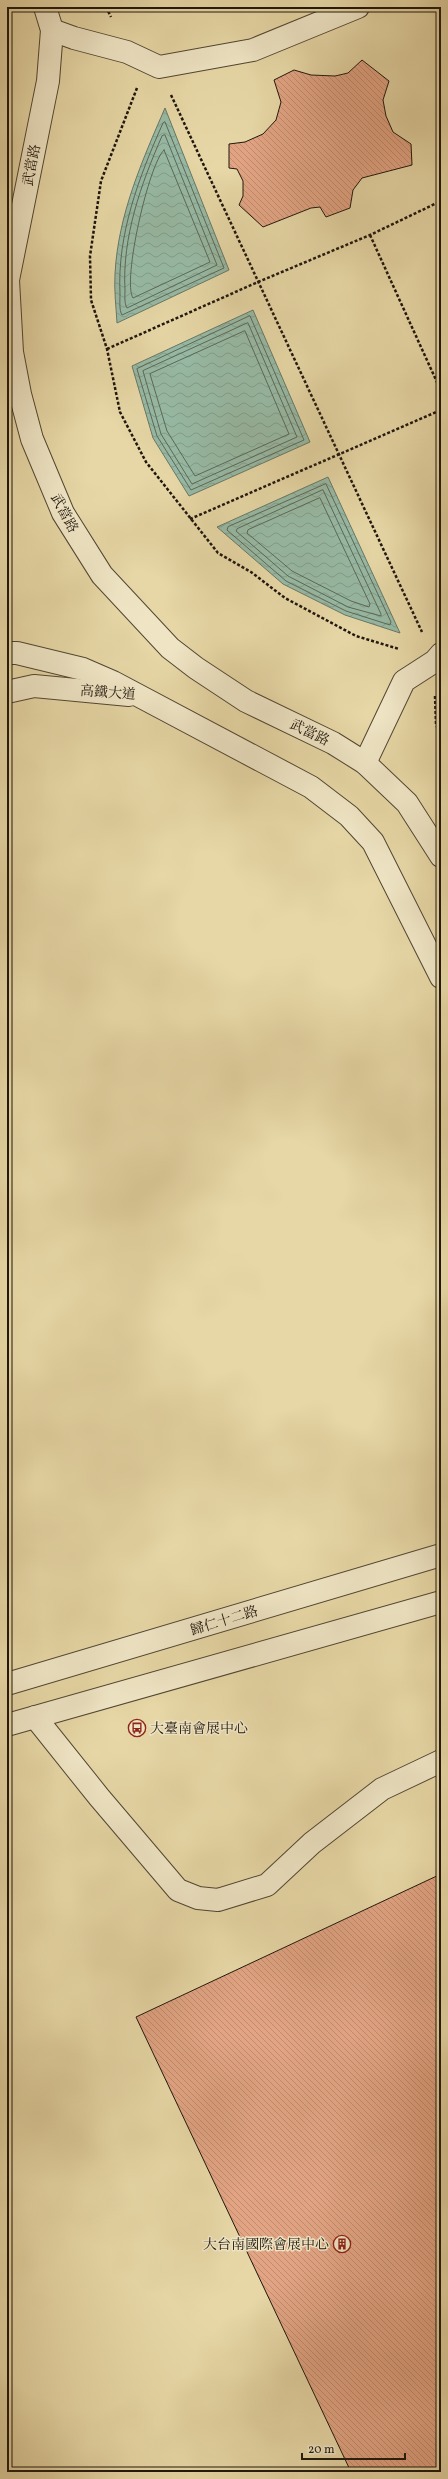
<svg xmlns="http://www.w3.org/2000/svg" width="448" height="2479" font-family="Vollkorn,'Noto Serif TC',serif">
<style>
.water{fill:url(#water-waves);stroke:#677868}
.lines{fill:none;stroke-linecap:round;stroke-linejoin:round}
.shore{stroke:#5b6859;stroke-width:1}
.building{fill:url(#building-back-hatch);stroke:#1f160d}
.minor-casing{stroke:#514633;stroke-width:24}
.path{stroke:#1f160d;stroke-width:2.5;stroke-dasharray:3 2;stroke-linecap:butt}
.minor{stroke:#efe5c5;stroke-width:22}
.labels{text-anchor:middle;stroke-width:3;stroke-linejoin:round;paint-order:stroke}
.street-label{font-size:14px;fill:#1f160d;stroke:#efe5c5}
.poi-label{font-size:14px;fill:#1f160d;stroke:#efe5c5;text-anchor:start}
</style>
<defs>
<pattern id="water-waves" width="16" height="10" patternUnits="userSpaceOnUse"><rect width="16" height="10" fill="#97baa5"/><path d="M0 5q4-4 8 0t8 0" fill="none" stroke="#829f8d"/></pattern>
<pattern id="building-back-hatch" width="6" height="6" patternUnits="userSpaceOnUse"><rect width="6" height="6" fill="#e2a483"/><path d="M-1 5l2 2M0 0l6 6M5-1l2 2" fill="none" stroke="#c18c70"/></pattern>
</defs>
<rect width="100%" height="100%" fill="#e7d7a6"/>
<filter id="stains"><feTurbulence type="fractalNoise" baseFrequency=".005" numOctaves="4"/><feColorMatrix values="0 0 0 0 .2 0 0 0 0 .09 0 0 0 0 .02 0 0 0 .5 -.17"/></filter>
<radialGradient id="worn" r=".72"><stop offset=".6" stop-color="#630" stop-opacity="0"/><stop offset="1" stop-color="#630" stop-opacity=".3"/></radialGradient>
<g class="water">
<path d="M165,108L229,270L117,323C116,306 114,290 115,274C118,215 142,161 165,108Z"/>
<polygon points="253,310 310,442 189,496 153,438 132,366"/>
<polygon points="328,477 400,633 345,615 283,584 217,527"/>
</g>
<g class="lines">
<g class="shore">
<path d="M165,122L224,268L122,315C119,310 120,301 120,294C117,234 139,177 163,123Z"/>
<path d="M165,135L217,265L127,308C124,303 125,295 125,290C122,237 141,184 162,136Z"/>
<path d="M164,150L210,262L133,298C122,281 149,163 164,150Z"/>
<polygon points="250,316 304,440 191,490 157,436 137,369"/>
<polygon points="248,323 297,437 192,484 161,434 143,371"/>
<polygon points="245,331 289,434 195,476 167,431 150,374"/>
<polygon points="326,484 391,622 390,625 346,611 286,581 227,530 228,527"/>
<polygon points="323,490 381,614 381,616 348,607 288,576 236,531 237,529"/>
<polygon points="320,498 370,604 369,607 351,601 292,571 247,533 248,530"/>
</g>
</g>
<g class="building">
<polygon points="362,60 389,81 383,100 386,116 393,132 411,144 412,165 362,178 353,190 350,208 326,217 320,207 311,208 263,227 239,205 243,196 243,181 237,169 229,168 229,144 245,142 263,134 276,120 281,102 274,80 294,70 311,75 335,76 348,73"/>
<polygon points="441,1874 441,2472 351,2472 136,2017"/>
</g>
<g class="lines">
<defs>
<g id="minor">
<polyline points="45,7 52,30 48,81 8,280 12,352 20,394 32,439 63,513 102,575 170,648 196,668 246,701 333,743 365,763 407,803 441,856"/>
<polyline points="52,30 74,38 127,52 159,67 253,50 358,7"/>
<polyline points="7,653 17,653 83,669 113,682 311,787 349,816 373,842 441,977"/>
<polyline points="7,692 34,686 129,695"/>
<polyline points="365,763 404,681 435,661 441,654"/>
<polyline points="7,1684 441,1555"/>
<polyline points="35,1717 99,1797 178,1890 198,1898 218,1900 267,1885 312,1843 382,1789 441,1761"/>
<polyline points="7,1725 441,1602"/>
</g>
</defs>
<use href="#minor" class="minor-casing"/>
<g class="path">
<polyline points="106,7 111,17"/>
<polyline points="137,88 101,181 90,256 91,300 107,349 120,412 146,462 218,553 251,572 285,598 356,636 399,649"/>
<polyline points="171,95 422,632"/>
<polyline points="370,235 441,391"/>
<polyline points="107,349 258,282 370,235 441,201"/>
<polyline points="190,519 441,410"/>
<polyline points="435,696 436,724 441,739"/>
</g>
<use href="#minor" class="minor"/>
</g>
<defs>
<symbol id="bus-ring" viewBox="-11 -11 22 22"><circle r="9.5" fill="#efe5c5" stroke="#8f2418" stroke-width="1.5"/><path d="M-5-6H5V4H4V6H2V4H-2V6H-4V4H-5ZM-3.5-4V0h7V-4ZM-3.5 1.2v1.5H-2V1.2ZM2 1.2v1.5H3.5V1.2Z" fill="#8f2418"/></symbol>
<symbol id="building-ring" viewBox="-11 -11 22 22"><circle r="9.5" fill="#efe5c5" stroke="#8f2418" stroke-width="1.5"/><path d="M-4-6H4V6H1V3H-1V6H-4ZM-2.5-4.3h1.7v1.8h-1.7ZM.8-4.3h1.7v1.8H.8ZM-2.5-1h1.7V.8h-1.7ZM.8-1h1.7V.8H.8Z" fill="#8f2418"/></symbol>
</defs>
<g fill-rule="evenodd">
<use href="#bus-ring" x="127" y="1718" width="20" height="20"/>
<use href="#building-ring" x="332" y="2234" width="20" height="20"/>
</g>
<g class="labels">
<g class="street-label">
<text transform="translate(31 165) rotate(-79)" y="5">武當路</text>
<text transform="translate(65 513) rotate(62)" y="5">武當路</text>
<text transform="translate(108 692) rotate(4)" y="5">高鐵大道</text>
<text transform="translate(310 732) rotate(26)" y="5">武當路</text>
<text transform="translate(224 1620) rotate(-17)" y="5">歸仁十二路</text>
</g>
<g class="poi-label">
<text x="150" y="1733">大臺南會展中心</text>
<text x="329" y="2249" text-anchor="end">大台南國際會展中心</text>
</g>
</g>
<rect width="448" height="2479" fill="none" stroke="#e7d7a6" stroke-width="24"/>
<rect x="8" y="8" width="432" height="2463" fill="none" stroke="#1f160d" stroke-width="2"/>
<rect x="12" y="12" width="424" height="2455" fill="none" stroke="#1f160d"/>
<path d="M302 2453v6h103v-6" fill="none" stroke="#1f160d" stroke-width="2"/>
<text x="308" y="2453" font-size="12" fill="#1f160d" stroke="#efe5c5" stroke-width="3" paint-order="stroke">20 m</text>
<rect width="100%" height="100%" filter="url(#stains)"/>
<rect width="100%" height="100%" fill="url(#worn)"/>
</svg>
